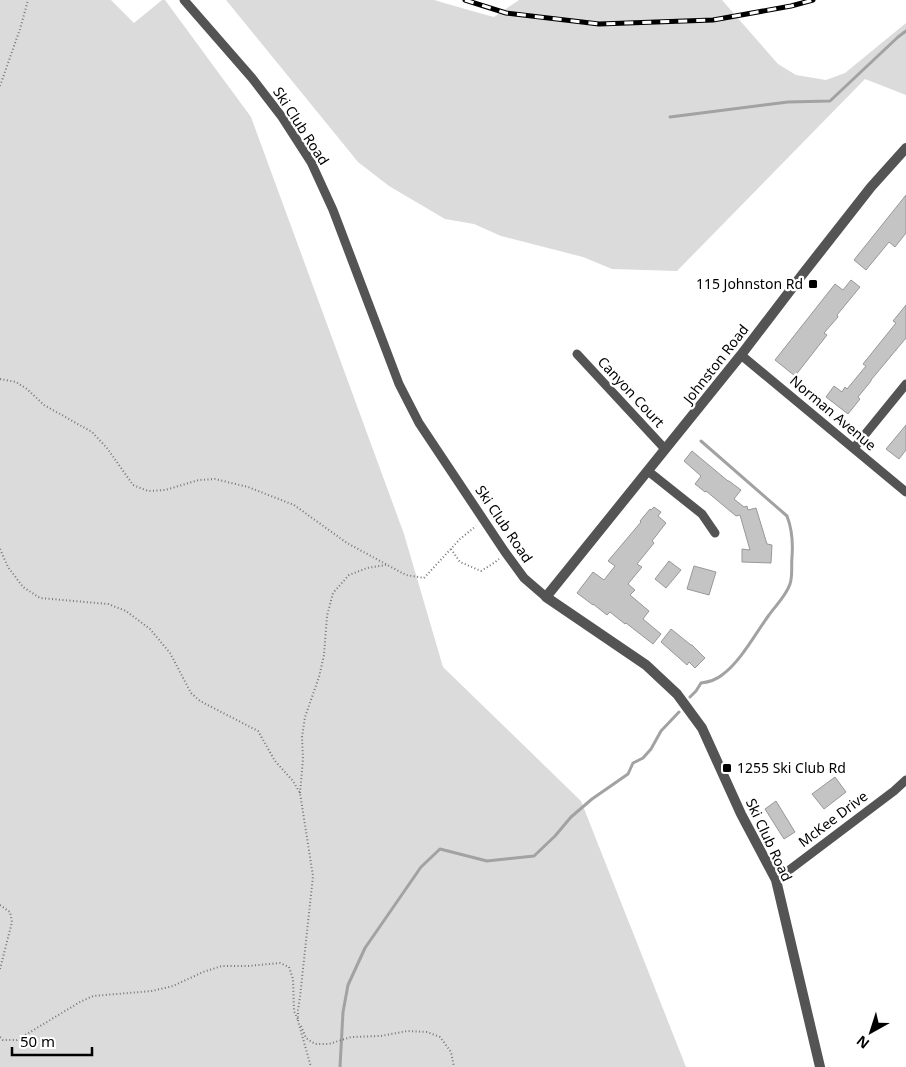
<svg xmlns="http://www.w3.org/2000/svg" width="906" height="1067" font-family="'Noto Sans',sans-serif">
<style>
.green{fill:#dbdbdb}
.lines{fill:none;stroke-linecap:round;stroke-linejoin:round}
.stream{stroke:#a2a2a2;stroke-width:3}
.building{fill:#c4c4c4;stroke:#989898}
.path{stroke:#767676;stroke-width:2;stroke-dasharray:1 2.5;stroke-linecap:butt}
.minor{stroke:#545454;stroke-width:9}
.tertiary{stroke:#545454;stroke-width:10}
.rail-casing{stroke:#000;stroke-width:5}
.rail{stroke:#fff;stroke-width:3;stroke-dasharray:9;stroke-linecap:butt}
.poi-dot{fill:#000;stroke:#fff;stroke-width:2}
.labels{text-anchor:middle;stroke-width:4.5;stroke-linejoin:round;paint-order:stroke}
.street-label{font-size:14px;fill:#000;stroke:#fff}
.poi-label{font-size:14px;fill:#000;stroke:#fff;text-anchor:end}
</style>
<rect width="100%" height="100%" fill="#fff"/>
<g class="green">
<polygon points="0,0 111,0 134,23 162,0 165,0 251,117 404,534 443,667 581,801 686,1067 0,1067"/>
<polygon points="226,0 434,0 472,11 494,17 519,0 722,0 778,64 796,75 826,80 845,73 906,23 906,95 865,79 677,271 612,269 583,257 501,236 474,224 445,219 389,186 358,162"/>
</g>
<g class="lines">
<g class="stream">
<polyline points="670,117 788,102 830,101 898,37 906,31"/>
<path d="M690,697L696,691L701,683C709,682 716,680 722,675C741,661 755,634 769,615C776,605 786,596 790,584C793,575 791,566 792,557C793,544 792,529 787,516L701,441"/>
<polyline points="340,1067 343,1012 348,985 365,948 421,867 440,849 487,861 534,856 555,836 571,817 592,799 628,774 633,763 643,758 651,749 661,731 679,712"/>
</g>
</g>
<g class="building">
<polygon points="906,195 906,233 895,247 889,242 866,270 854,260"/>
<polygon points="851,280 860,287 837,315 838,317 824,333 827,335 795,376 775,360 835,284 843,290"/>
<polygon points="906,305 906,338 871,380 871,381 858,397 860,399 848,414 826,397 834,386 842,392 845,387 847,389 866,366 863,364 896,323 893,321"/>
<polygon points="906,425 906,450 899,459 886,449"/>
<polygon points="692,451 728,481 729,481 741,490 734,499 744,507 747,506 748,510 756,508 767,544 772,545 771,563 742,562 742,549 750,550 740,515 736,516 706,491 705,492 695,484 701,476 684,461"/>
<polygon points="654,507 661,512 658,516 666,523 652,541 654,543 637,564 642,567 628,584 635,590 630,595 649,611 643,619 661,634 653,644 626,623 625,624 610,612 607,615 593,604 593,605 577,593 593,572 604,580 615,566 608,561 641,522 640,521 650,509 651,510"/>
<polygon points="669,561 681,570 666,588 655,579"/>
<polygon points="694,566 716,572 709,595 687,589"/>
<polygon points="671,629 691,645 692,645 705,658 695,668 689,662 687,665 661,642"/>
<polygon points="835,777 846,792 824,809 812,794"/>
<polygon points="776,801 795,832 784,839 765,809"/>
</g>
<g class="lines">
<g class="path">
<polyline points="0,86 20,29 28,0"/>
<polyline points="0,379 16,382 27,389 44,405 92,432 107,448 133,485 148,491 165,490 199,480 215,479 248,487 294,505 347,543 406,575 424,578 460,539 476,526"/>
<polyline points="0,549 8,567 23,587 40,598 108,604 126,611 150,629 170,653 191,693 200,701 258,731 275,761 293,781 300,793 313,876 300,997 298,1010 298,1021 311,1067"/>
<polyline points="451,549 460,562 481,571 494,563 499,559"/>
<polyline points="300,793 303,759 302,737 305,717 319,677 324,655 327,616 333,593 349,575 367,568 386,565"/>
<polyline points="0,905 10,912 12,922 0,969"/>
<polyline points="301,1026 306,1038 315,1044 329,1044 351,1037 381,1036 407,1031 427,1032 440,1037 451,1052 454,1067"/>
<polyline points="0,1037 3,1040 17,1040 80,1002 93,996 152,991 173,986 203,972 222,966 248,966 280,963 289,967 293,979 294,1011 298,1020"/>
</g>
<g class="minor">
<polyline points="184,0 252,78 282,117 311,162 333,210 399,384 419,423 505,552 524,578 546,597"/>
<polyline points="577,354 665,449"/>
<polyline points="741,355 906,492"/>
<polyline points="854,448 906,384"/>
<polyline points="648,471 702,514 715,533"/>
<polyline points="776,880 894,791 906,780"/>
</g>
<polyline class="tertiary" points="820,1067 776,880 741,814 702,728 677,694 646,665 546,597 741,355 802,275 871,187 906,148"/>
<defs>
<polyline id="rail" points="465,0 506,13 599,24 713,20 791,6 813,0"/>
</defs>
<use href="#rail" class="rail-casing"/>
<use href="#rail" class="rail"/>
</g>
<g class="poi-dot">
<rect x="808" y="279" width="10" height="10" rx="2.5"/>
<rect x="722" y="763" width="10" height="10" rx="2.5"/>
</g>
<g class="labels">
<g class="street-label">
<text transform="translate(301 126) rotate(57)" y="5">Ski Club Road</text>
<text transform="translate(716 364) rotate(-52)" y="5">Johnston Road</text>
<text transform="translate(631 392) rotate(47)" y="5">Canyon Court</text>
<text transform="translate(833 413) rotate(40)" y="5">Norman Avenue</text>
<text transform="translate(504 524) rotate(56)" y="5">Ski Club Road</text>
<text transform="translate(833 819) rotate(-37)" y="5">McKee Drive</text>
<text transform="translate(769 840) rotate(65)" y="5">Ski Club Road</text>
</g>
<g class="poi-label">
<text x="803" y="289">115 Johnston Rd</text>
<text x="737" y="773" text-anchor="start">1255 Ski Club Rd</text>
</g>
</g>
<g transform="translate(871 1032) rotate(219)" stroke="#ffffff" stroke-width="4" paint-order="stroke">
<path d="M0-4L9 19L0 12L-9 19Z" fill="#000000"/>
<text y="-8" font-size="14" font-weight="bold" text-anchor="middle" fill="#000000">N</text>
</g>
<path d="M12 1047v8h80v-8" fill="none" stroke="#000000" stroke-width="2.5"/>
<text x="20" y="1047" font-size="15" fill="#000000" stroke="#ffffff" stroke-width="4" paint-order="stroke">50 m</text>
</svg>
